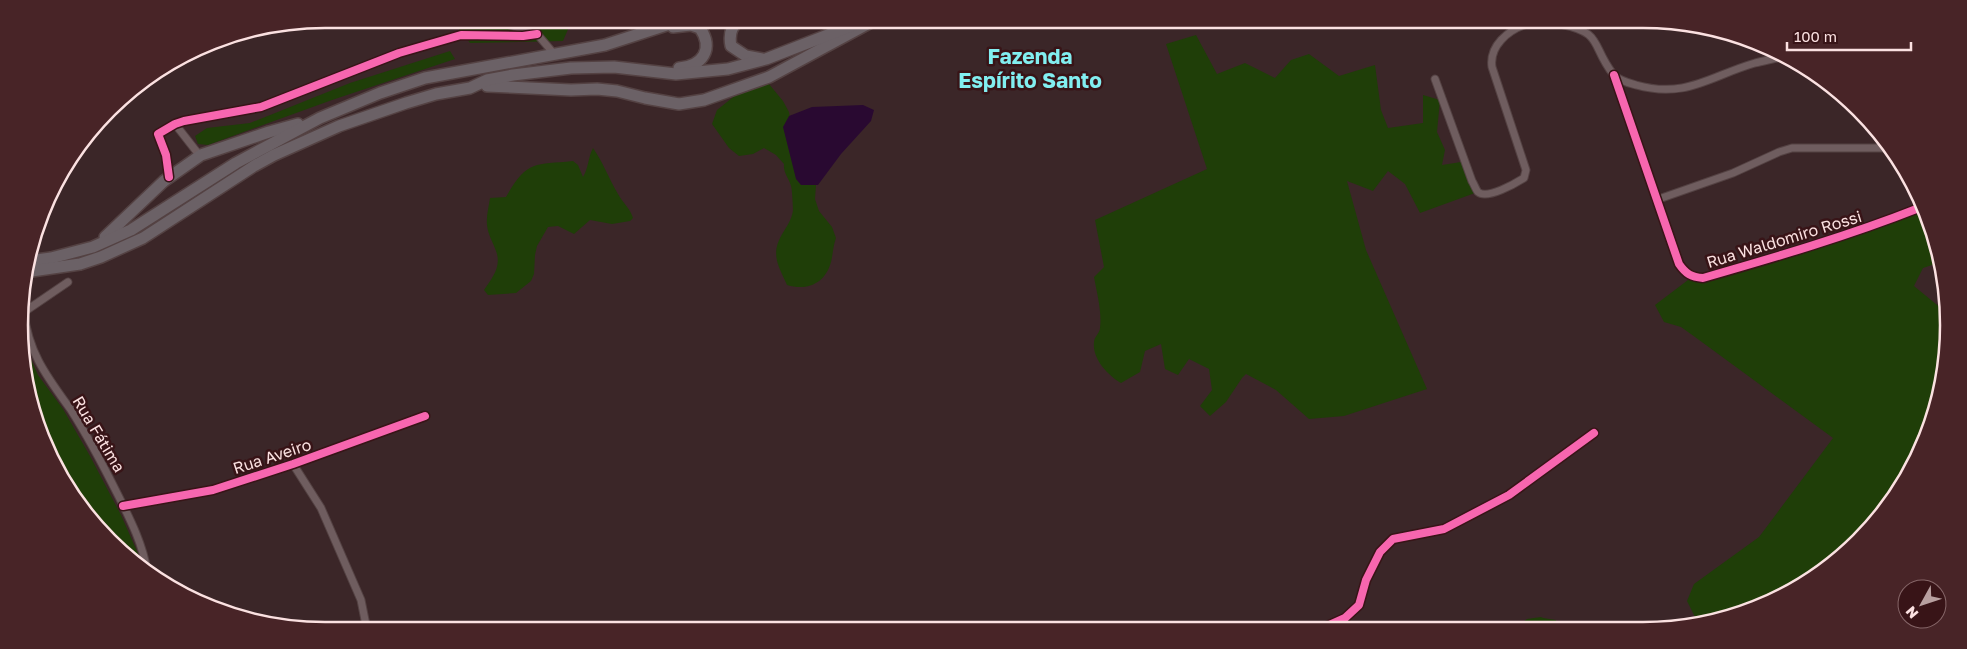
<svg xmlns="http://www.w3.org/2000/svg" width="1967" height="649" font-family="'Golos Text',sans-serif">
<style>
.green{fill:#1f3e08}
.water{fill:#290931}
.lines{fill:none;stroke-linecap:round;stroke-linejoin:round}
.street-casing{stroke:#544243;stroke-width:9}
.primary-casing{stroke:#544243;stroke-width:14}
.street{stroke:#6f5d5f;stroke-width:7}
.primary{stroke:#6b6166;stroke-width:11}
.cycleway-casing{stroke:#381417;stroke-width:11}
.cycleway{stroke:#f766af;stroke-width:8}
.labels{text-anchor:middle;stroke-width:5;stroke-linejoin:round;paint-order:stroke}
.street-label{font-size:16px;fill:#fbe1e1;stroke:#381417}
.district-label{font-size:21px;font-weight:bold;fill:#82eef0;stroke:#381417}
.rim{fill:none;stroke:#fbe1e1;stroke-width:2.5}
</style>
<rect width="100%" height="100%" fill="#3b2628"/>
<g class="green">
<polygon points="451,19 572,20 563,41 470,43"/>
<path d="M1196,35L1217,74L1245,63L1275,78L1291,60L1309,54L1339,76L1375,65L1381,110L1388,128L1423,123V95L1440,100L1437,132L1445,150L1442,165L1461,162L1475,193L1420,213L1405,184L1388,171L1373,191L1347,181L1366,250L1427,389L1344,416L1309,419L1276,390L1246,374L1242,378L1226,402L1210,416L1200,406L1212,390L1209,369L1189,359L1178,375L1165,369L1161,344L1145,351L1140,372L1121,383C1108,375 1092,359 1094,342C1094,337 1100,333 1100,328C1102,311 1097,294 1094,277L1104,267L1095,220L1207,169L1166,44Z"/>
<polygon points="450,51 455,59 332,100 208,145 198,144 195,136 207,128 250,123 350,83"/>
<path d="M764,78L783,101L789,112L793,141L816,185L815,199L819,211L832,227L836,238C833,246 833,254 831,262C825,284 807,291 787,285C777,263 770,253 784,231C788,225 793,216 793,209C793,206 792,188 791,186C789,178 783,173 784,164L776,155L764,148L753,154L739,156L729,148L712,124L717,110L752,82Z"/>
<path d="M593,148C603,162 609,179 618,194C623,203 630,208 633,218L630,221L612,224L590,220L574,234L558,226L548,227L537,246L535,255L534,274L531,281L516,293L488,295L484,290C492,278 502,267 496,251C493,242 488,235 487,225C486,216 489,206 490,198L506,197C527,160 534,165 573,161L578,165L583,177C589,167 588,157 593,148Z"/>
<polygon points="1919,208 1941,262 1923,268 1914,286 1942,309 1942,384 1907,477 1858,541 1778,599 1698,623 1687,601 1694,584 1759,537 1833,438 1695,337 1681,327 1664,322 1655,305 1692,277 1703,278"/>
<polygon points="25,346 38,375 63,409 90,456 121,515 140,558 139,563 70,495 29,403"/>
<polygon points="1541,617 1543,618 1556,620 1556,627 1516,627 1527,619"/>
</g>
<polygon class="water" points="863,105 874,110 871,121 841,154 818,185 801,185 796,179 783,127 789,116 812,107"/>
<g class="lines">
<defs>
<g id="street">
<polyline points="492,19 537,34 555,55"/>
<path d="M1560,24C1604,33 1590,44 1613,74C1618,80 1628,83 1636,85C1686,99 1710,76 1755,63C1763,61 1773,59 1781,57"/>
<path d="M1614,75L1679,264C1686,274 1691,277 1703,278C1776,257 1848,236 1919,208"/>
<path d="M1435,79L1472,181C1474,184 1476,190 1478,192C1487,200 1516,183 1524,178L1526,170L1492,67C1489,46 1508,30 1527,24"/>
<polyline points="175,124 200,156"/>
<polyline points="169,177 166,155 158,134 175,124 184,121 261,107 399,53 461,35 523,36 537,34"/>
<polyline points="1656,200 1733,173 1779,152 1792,148 1890,148"/>
<polyline points="23,311 24,312 68,282"/>
<path d="M24,312C28,353 48,378 71,410C89,438 104,467 119,497C131,521 143,545 147,571"/>
<polyline points="293,464 321,508 361,600 366,625"/>
<polyline points="123,506 213,490 293,464 425,416"/>
<polyline points="1325,627 1345,618 1359,605 1366,580 1380,552 1393,539 1444,529 1509,495 1594,433"/>
</g>
<g id="primary">
<path d="M739,21C730,27 729,36 731,46L746,56L762,59"/>
<path d="M673,27L691,25L700,28C714,49 703,66 679,68"/>
<polyline points="487,86 571,90 597,89 617,91 645,98 679,104 704,100 769,77 873,21"/>
<polyline points="105,237 164,181 201,155 269,132 298,124"/>
<polyline points="29,261 51,258 93,247 131,230 236,163 320,118 380,93 425,78 605,45 682,20"/>
<polyline points="25,272 80,264 101,257 143,238 254,166 274,155 339,126 406,103 436,94 470,88 487,80 513,75 571,68 614,67 676,74 728,69 766,59 864,21"/>
</g>
</defs>
<use href="#street" class="street-casing"/>
<use href="#primary" class="primary-casing"/>
<use href="#street" class="street"/>
<use href="#primary" class="primary"/>
<defs>
<g id="cycleway">
<path d="M1614,75L1679,264C1686,274 1691,277 1703,278C1776,257 1848,236 1919,208"/>
<polyline points="169,177 166,155 158,134 175,124 184,121 261,107 399,53 461,35 523,36 537,34"/>
<polyline points="123,506 213,490 293,464 425,416"/>
<polyline points="1325,627 1345,618 1359,605 1366,580 1380,552 1393,539 1444,529 1509,495 1594,433"/>
</g>
</defs>
<use href="#cycleway" class="cycleway-casing"/>
<use href="#cycleway" class="cycleway"/>
</g>
<g class="labels">
<g class="street-label">
<text transform="translate(1784 239) rotate(-17)" y="6">Rua Waldomiro Rossi</text>
<text transform="translate(99 434) rotate(59)" y="6">Rua Fátima</text>
<text transform="translate(272 456) rotate(-18)" y="6">Rua Aveiro</text>
</g>
<g class="district-label">
<text x="1030" y="64">Fazenda<tspan x="1030" dy="24">Espírito Santo</tspan></text>
</g>
</g>
<path d="M0 0H1967V649H0ZM325 28H1643A297 297 0 0 1 1940 325V325A297 297 0 0 1 1643 622H325A297 297 0 0 1 28 325V325A297 297 0 0 1 325 28Z" fill="#482427" fill-rule="evenodd"/>
<path class="rim" d="M325 28H1643A297 297 0 0 1 1940 325V325A297 297 0 0 1 1643 622H325A297 297 0 0 1 28 325V325A297 297 0 0 1 325 28Z"/>
<g transform="translate(1922 604) rotate(230)"><circle r="24" fill="#381417" stroke="#866668"/>
<path d="M0-4L9 19L0 12L-9 19Z" fill="#b8a0a0"/>
<text y="-8" font-size="14" font-weight="bold" text-anchor="middle" fill="#fbe1e1">N</text>
</g>
<path d="M1787 42v8h124v-8" fill="none" stroke="#fbe1e1" stroke-width="2.5"/>
<text x="1794" y="42" font-size="15" fill="#fbe1e1" stroke="#381417" stroke-width="4" paint-order="stroke">100 m</text>
</svg>
